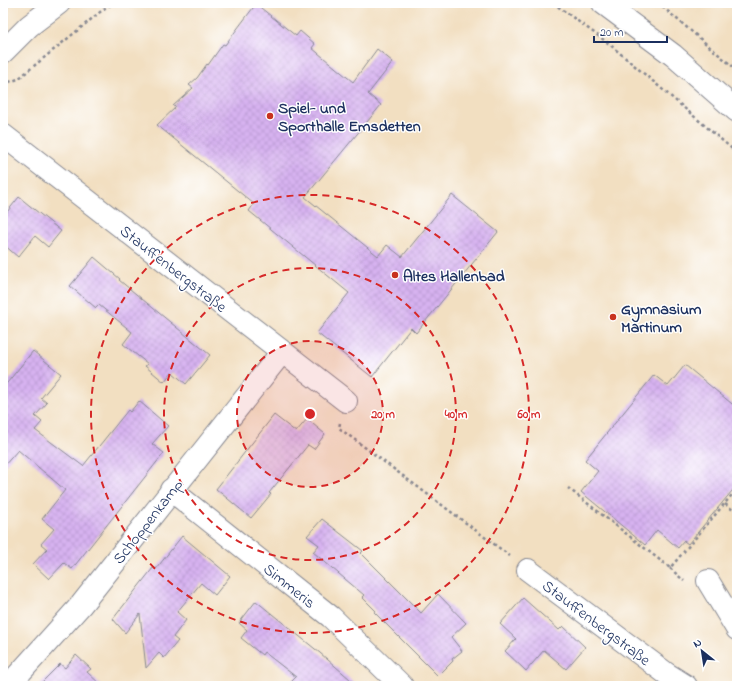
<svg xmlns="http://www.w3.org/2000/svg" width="740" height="689" font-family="'Indie Flower',sans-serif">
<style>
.building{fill:url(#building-cross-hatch)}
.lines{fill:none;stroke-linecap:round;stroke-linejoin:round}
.minor-casing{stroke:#868790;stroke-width:24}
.path{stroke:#868790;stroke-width:2.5;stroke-dasharray:3 3;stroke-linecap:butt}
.minor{stroke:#fff;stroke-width:22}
.ring{fill:none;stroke:#d62828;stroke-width:2;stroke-dasharray:7 5}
.poi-dot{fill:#c8321e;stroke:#fff;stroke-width:1.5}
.labels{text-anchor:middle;stroke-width:3;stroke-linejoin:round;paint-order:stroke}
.poi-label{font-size:16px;font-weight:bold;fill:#1b2f5e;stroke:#fff;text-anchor:start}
.street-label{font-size:16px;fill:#1b2f5e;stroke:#fff}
.centre{fill:#d62828;stroke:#fff;stroke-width:2}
.ring-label{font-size:12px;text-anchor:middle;font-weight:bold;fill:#d62828;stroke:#fff;stroke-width:3;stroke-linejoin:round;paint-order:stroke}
</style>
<defs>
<pattern id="building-cross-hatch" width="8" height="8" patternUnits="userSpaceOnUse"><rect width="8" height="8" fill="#d7b2f0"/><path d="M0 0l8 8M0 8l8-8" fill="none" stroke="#b899d0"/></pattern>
</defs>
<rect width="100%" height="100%" fill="#fff"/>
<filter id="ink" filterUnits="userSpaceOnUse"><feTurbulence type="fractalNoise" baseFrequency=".025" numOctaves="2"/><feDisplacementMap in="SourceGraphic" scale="8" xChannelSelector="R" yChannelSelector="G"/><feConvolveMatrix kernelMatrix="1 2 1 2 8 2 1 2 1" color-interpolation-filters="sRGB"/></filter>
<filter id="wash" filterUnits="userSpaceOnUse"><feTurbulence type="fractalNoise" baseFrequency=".012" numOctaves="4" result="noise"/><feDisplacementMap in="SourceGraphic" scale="16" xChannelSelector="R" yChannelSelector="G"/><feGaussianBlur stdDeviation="0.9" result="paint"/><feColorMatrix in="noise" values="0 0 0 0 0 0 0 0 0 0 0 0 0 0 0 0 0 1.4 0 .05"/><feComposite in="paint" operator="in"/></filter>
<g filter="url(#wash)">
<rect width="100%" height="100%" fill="#f2dfc1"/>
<g id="blocks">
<g class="building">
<polygon points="256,4 296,36 300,31 315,44 312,48 353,82 377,49 393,62 368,94 381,105 305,197 378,256 387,245 402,257 452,195 498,232 416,333 411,328 372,377 317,333 349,293 249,211 254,204 157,125 176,107 173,106 193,88 189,85 197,78 207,64 208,65 223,44 225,45"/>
<polygon points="19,197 61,231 48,247 35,236 18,257 3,244 3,217"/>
<polygon points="94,257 120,279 119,280 210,355 186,384 172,372 164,382 145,366 148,364 123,344 132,332 99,305 96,308 70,286"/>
<polygon points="33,351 61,374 41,398 47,403 35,416 42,422 35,430 83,466 128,410 130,412 139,401 168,426 152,444 164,453 72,569 64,563 49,579 33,564 47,549 41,544 54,529 42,519 65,490 18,450 3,467 3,388"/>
<polygon points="685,365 737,408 737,485 688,544 684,541 678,548 657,530 645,545 581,492 598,471 585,460 654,375 668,386"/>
<polygon points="274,415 296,432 307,419 325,434 314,449 308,445 269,493 271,494 251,518 216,489"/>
<polygon points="322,519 363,551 361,553 421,613 438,594 466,623 451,637 462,651 452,659 453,661 438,676 374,612 376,611 362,597 364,595 313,552 319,545 307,536"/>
<polygon points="182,536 230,576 215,595 201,583 177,612 186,620 173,637 178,641 164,658 159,653 146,668 140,614 125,633 113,619 153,568 156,569"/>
<polygon points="523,598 559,630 563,626 585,647 566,669 544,650 526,671 505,651 516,639 500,624"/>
<polygon points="256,601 320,653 358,686 287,686 296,677 264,652 262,655 241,638 247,630 239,623"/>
<polygon points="76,655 91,669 87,672 102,686 38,686 60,664 65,668"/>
</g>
</g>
</g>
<g filter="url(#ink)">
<use href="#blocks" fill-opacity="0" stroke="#868790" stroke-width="1"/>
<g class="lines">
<defs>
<g id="minor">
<polyline points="603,3 673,55 737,111"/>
<polyline points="3,52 29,26 59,3"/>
<polyline points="3,135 346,401"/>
<polyline points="171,490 331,617 402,686"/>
<polyline points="528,570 667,674 686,686"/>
<polyline points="708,581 737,629"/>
<polyline points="8,686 81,605 282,352"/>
</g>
</defs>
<use href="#minor" class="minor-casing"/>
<g class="path">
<polyline points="553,3 608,43 737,153"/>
<polyline points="658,3 737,70"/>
<polyline points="3,9 11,3"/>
<polyline points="3,84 18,79 105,8 114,3"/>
<polyline points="340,423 339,428 510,556"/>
<polyline points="568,488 670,568 737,489"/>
<polyline points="725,504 737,513"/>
<polyline points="670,568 684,581"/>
</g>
<use href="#minor" class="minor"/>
</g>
</g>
<circle cx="310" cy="414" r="73" fill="#d62828" fill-opacity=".12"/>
<g class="ring">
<circle cx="310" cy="414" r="73"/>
<circle cx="310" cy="414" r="146"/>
<circle cx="310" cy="414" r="219"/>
</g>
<g class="poi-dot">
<circle cx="270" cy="116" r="4"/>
<circle cx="395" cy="275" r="4"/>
<circle cx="613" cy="317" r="4"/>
</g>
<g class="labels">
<g class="poi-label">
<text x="278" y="113">Spiel- und<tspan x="278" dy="18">Sporthalle Emsdetten</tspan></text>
<text x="403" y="281">Altes Hallenbad</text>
<text x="621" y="314">Gymnasium<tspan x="621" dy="18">Martinum</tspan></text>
</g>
<g class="street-label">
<text transform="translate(174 268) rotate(38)" y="6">Stauffenbergstraße</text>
<text transform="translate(147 521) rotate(-52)" y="6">Schoppenkamp</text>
<text transform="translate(290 585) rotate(39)" y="6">Simmeris</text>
<text transform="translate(597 622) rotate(37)" y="6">Stauffenbergstraße</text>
</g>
</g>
<circle cx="310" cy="414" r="6" class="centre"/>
<g class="ring-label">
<text x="383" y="418">20 m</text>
<text x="456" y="418">40 m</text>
<text x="529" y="418">60 m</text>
</g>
<rect width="740" height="689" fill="none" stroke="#fff" stroke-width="16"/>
<g transform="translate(702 651) rotate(330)" stroke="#ffffff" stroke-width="3" paint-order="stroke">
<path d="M0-3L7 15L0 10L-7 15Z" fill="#1b2f5e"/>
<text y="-6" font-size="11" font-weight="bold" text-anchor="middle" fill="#1b2f5e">N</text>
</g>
<path d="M594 36v6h73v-6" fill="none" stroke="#1b2f5e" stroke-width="2"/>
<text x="600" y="36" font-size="12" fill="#1b2f5e" stroke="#ffffff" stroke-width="3" paint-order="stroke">20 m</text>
</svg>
